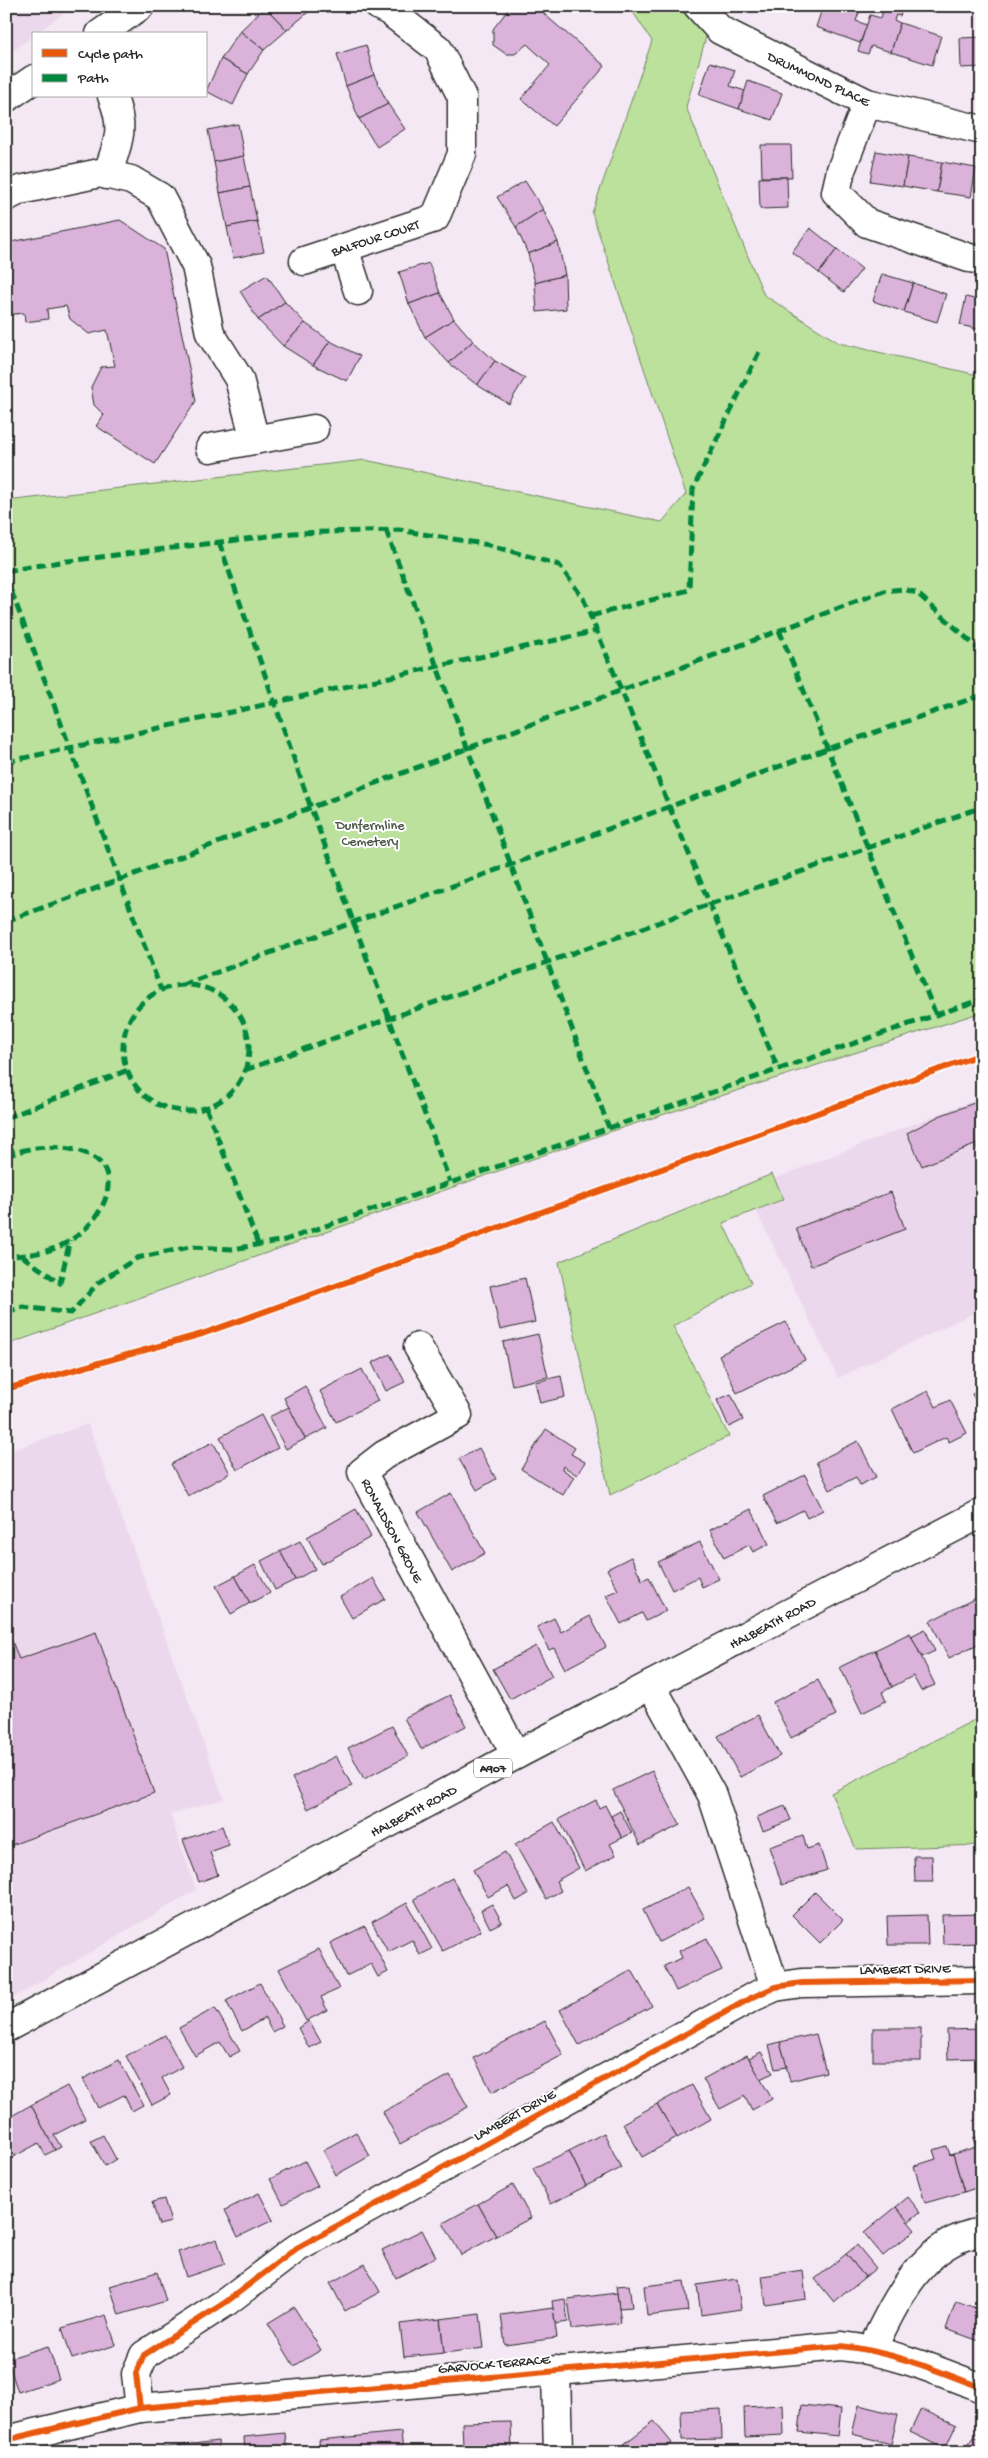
<svg xmlns="http://www.w3.org/2000/svg" width="988" height="2458" font-family="'Gochi Hand',sans-serif">
<style>
.built{fill:#ecd8ec}
.green{fill:#bbe19d;stroke:#738664}
.building{fill:#dab2da;stroke:#2b2b2b}
.lines{fill:none;stroke-linecap:round;stroke-linejoin:round}
.street-casing{stroke:#2b2b2b;stroke-width:31}
.secondary-casing{stroke:#2b2b2b;stroke-width:31}
.primary-casing{stroke:#2b2b2b;stroke-width:31}
.street{stroke:#fff;stroke-width:28}
.secondary{stroke:#fff;stroke-width:28}
.primary{stroke:#fff;stroke-width:28}
.quiet{stroke:#00873e;stroke-width:5;stroke-dasharray:10 5;stroke-linecap:butt}
.cycleway-casing{stroke:#fff;stroke-width:9}
.cycleway{stroke:#e8590c;stroke-width:6}
.labels{text-anchor:middle;stroke-width:4;stroke-linejoin:round;paint-order:stroke}
.shield{fill:#fff;stroke:#6b6b6b;stroke-width:1}
.shield-label{font-size:12px;font-weight:bold;fill:#2b2b2b}
.street-label{font-size:14px;fill:#2b2b2b;stroke:#fff}
.park-label{font-size:14px;fill:#4f5848;stroke:#fff}
</style>
<rect width="100%" height="100%" fill="#f4e8f4"/>
<filter id="ink" filterUnits="userSpaceOnUse"><feTurbulence type="fractalNoise" baseFrequency=".02" numOctaves="2"/><feDisplacementMap in="SourceGraphic" scale="10" xChannelSelector="R" yChannelSelector="G"/><feConvolveMatrix kernelMatrix="1 2 1 2 8 2 1 2 1" color-interpolation-filters="sRGB"/></filter>
<g filter="url(#ink)">
<g class="built">
<polygon points="6,6 73,6 6,56"/>
<polygon points="982,1097 982,1309 838,1378 746,1190"/>
<polygon points="88,1424 224,1799 170,1814 196,1890 6,2002 6,1452"/>
</g>
<g class="green">
<polygon points="629,6 677,6 706,37 686,107 764,295 839,343 982,376 982,1012 609,1132 6,1345 6,501 365,460 662,522 686,494 592,213 652,41"/>
<polygon points="772,1174 784,1199 723,1223 751,1283 673,1326 729,1436 610,1495 559,1262"/>
<polygon points="982,1716 982,1845 856,1849 831,1793"/>
</g>
<g class="building">
<polygon points="308,6 311,10 287,30 265,7"/>
<polygon points="511,6 541,6 545,15 605,66 554,126 521,99 550,65 527,44 515,54 506,54 493,45 493,29"/>
<polygon points="823,6 861,7 856,21 867,25 860,43 816,27"/>
<polygon points="884,6 903,6 900,16 896,15 894,20 900,23 891,52 871,46 868,54 858,51 870,15 881,18"/>
<polygon points="265,7 287,30 264,50 240,31"/>
<polygon points="900,23 941,36 932,65 891,52"/>
<polygon points="240,31 264,50 248,74 221,59"/>
<polygon points="982,37 982,67 961,68 960,38"/>
<polygon points="366,45 374,75 346,86 337,54"/>
<polygon points="221,59 248,74 233,105 206,91"/>
<polygon points="710,62 735,70 730,86 745,91 739,109 699,95"/>
<polygon points="374,75 388,104 359,119 346,86"/>
<polygon points="748,81 782,93 772,120 739,109"/>
<polygon points="388,104 405,129 377,147 359,119"/>
<polygon points="238,124 244,156 214,162 208,130"/>
<polygon points="761,145 791,145 792,177 762,177"/>
<polygon points="876,151 908,157 903,186 870,181"/>
<polygon points="244,156 250,187 220,193 214,162"/>
<polygon points="908,157 942,162 937,192 903,186"/>
<polygon points="942,162 976,168 971,197 937,192"/>
<polygon points="787,177 788,208 760,209 759,178"/>
<polygon points="525,181 543,209 516,227 497,197"/>
<polygon points="250,187 257,221 227,227 220,193"/>
<polygon points="543,209 558,242 528,254 516,227"/>
<polygon points="120,220 164,249 196,401 155,464 96,426 104,415 94,405 91,387 101,367 115,366 107,330 89,334 70,319 66,306 47,309 48,319 25,322 24,313 6,315 6,243"/>
<polygon points="257,221 264,252 233,258 227,227"/>
<polygon points="810,228 837,249 819,273 792,252"/>
<polygon points="558,242 565,275 535,283 528,254"/>
<polygon points="837,249 862,269 844,292 819,273"/>
<polygon points="429,263 440,293 409,304 399,272"/>
<polygon points="882,274 913,283 904,312 873,301"/>
<polygon points="267,275 285,302 258,320 240,291"/>
<polygon points="565,275 566,309 537,312 535,283"/>
<polygon points="913,283 946,294 937,322 904,312"/>
<polygon points="440,293 454,319 425,337 409,304"/>
<polygon points="966,297 982,301 982,330 960,325"/>
<polygon points="285,302 305,323 283,346 258,320"/>
<polygon points="454,319 473,341 449,363 425,337"/>
<polygon points="305,323 330,341 313,365 283,346"/>
<polygon points="330,341 360,356 347,381 313,365"/>
<polygon points="473,341 495,361 477,385 449,363"/>
<polygon points="495,361 525,378 509,404 477,385"/>
<polygon points="982,1100 982,1142 922,1166 907,1133 939,1116"/>
<polygon points="982,1142 982,1162 975,1144"/>
<polygon points="891,1192 905,1229 811,1266 796,1228"/>
<polygon points="525,1278 535,1322 500,1330 490,1286"/>
<polygon points="786,1322 805,1360 737,1393 719,1355"/>
<polygon points="538,1334 548,1377 512,1385 503,1342"/>
<polygon points="390,1354 405,1382 386,1391 372,1363"/>
<polygon points="362,1369 378,1401 336,1422 320,1391"/>
<polygon points="561,1376 565,1397 540,1403 535,1382"/>
<polygon points="305,1386 327,1428 305,1439 284,1398"/>
<polygon points="982,1390 982,1414 972,1394"/>
<polygon points="928,1391 936,1407 950,1400 967,1433 949,1442 946,1437 913,1453 892,1409"/>
<polygon points="731,1394 743,1420 729,1427 717,1400"/>
<polygon points="289,1407 305,1439 286,1449 269,1417"/>
<polygon points="261,1415 278,1448 237,1470 220,1437"/>
<polygon points="546,1429 575,1448 571,1454 585,1462 577,1475 563,1466 562,1469 574,1477 563,1495 521,1469"/>
<polygon points="858,1441 876,1477 860,1485 856,1477 830,1490 816,1462"/>
<polygon points="213,1442 230,1473 188,1496 171,1464"/>
<polygon points="479,1448 496,1479 477,1490 459,1459"/>
<polygon points="805,1475 823,1510 807,1518 803,1510 777,1523 763,1496"/>
<polygon points="451,1493 485,1553 452,1572 418,1512"/>
<polygon points="356,1509 371,1537 322,1564 307,1537"/>
<polygon points="751,1509 769,1544 753,1552 749,1545 724,1558 710,1530"/>
<polygon points="300,1541 315,1569 295,1580 280,1551"/>
<polygon points="700,1542 719,1579 702,1587 698,1577 672,1590 658,1562"/>
<polygon points="280,1551 295,1580 275,1590 261,1561"/>
<polygon points="631,1557 642,1580 649,1577 666,1611 646,1621 642,1613 621,1624 606,1595 618,1590 607,1569"/>
<polygon points="255,1565 270,1593 250,1603 235,1576"/>
<polygon points="235,1576 250,1603 231,1614 216,1586"/>
<polygon points="373,1578 385,1599 352,1618 340,1597"/>
<polygon points="976,1598 982,1610 982,1642 949,1658 930,1621"/>
<polygon points="590,1616 606,1647 565,1669 554,1648 549,1650 537,1627 554,1618 561,1632"/>
<polygon points="925,1629 935,1651 922,1657 911,1636"/>
<polygon points="6,1631 8,1631 19,1659 96,1632 154,1793 6,1847"/>
<polygon points="910,1633 935,1685 921,1691 913,1676 892,1687 875,1650"/>
<polygon points="536,1646 552,1676 510,1699 493,1669"/>
<polygon points="875,1650 892,1687 882,1692 886,1701 862,1713 840,1667"/>
<polygon points="818,1680 836,1715 791,1738 773,1702"/>
<polygon points="450,1695 466,1726 421,1749 404,1718"/>
<polygon points="758,1715 780,1756 740,1777 718,1736"/>
<polygon points="392,1726 408,1756 364,1779 348,1748"/>
<polygon points="336,1756 352,1786 308,1809 292,1778"/>
<polygon points="652,1771 680,1825 640,1845 613,1790"/>
<polygon points="596,1800 599,1808 605,1805 622,1838 610,1844 616,1855 585,1871 559,1819"/>
<polygon points="785,1806 791,1820 763,1831 757,1817"/>
<polygon points="620,1811 632,1833 622,1838 611,1816"/>
<polygon points="554,1822 579,1868 556,1881 561,1891 546,1899 515,1844"/>
<polygon points="222,1826 229,1845 210,1852 218,1875 199,1882 183,1840"/>
<polygon points="803,1836 807,1849 819,1845 827,1870 782,1885 769,1847"/>
<polygon points="505,1852 528,1894 516,1901 508,1886 488,1897 473,1870"/>
<polygon points="914,1856 932,1856 933,1882 915,1882"/>
<polygon points="452,1878 481,1931 443,1951 414,1899"/>
<polygon points="688,1887 705,1918 659,1942 643,1910"/>
<polygon points="815,1892 843,1920 820,1943 792,1915"/>
<polygon points="407,1903 432,1949 420,1955 412,1940 388,1952 372,1922"/>
<polygon points="492,1904 502,1922 490,1928 481,1910"/>
<polygon points="982,1914 982,1943 943,1944 942,1915"/>
<polygon points="927,1915 928,1945 888,1945 887,1916"/>
<polygon points="365,1926 388,1972 378,1977 371,1964 346,1976 330,1943"/>
<polygon points="707,1938 722,1970 676,1991 664,1966 682,1958 679,1951"/>
<polygon points="319,1949 339,1989 321,1997 327,2010 306,2021 279,1969"/>
<polygon points="632,1970 652,2006 579,2045 560,2010"/>
<polygon points="260,1983 283,2026 272,2032 265,2018 242,2031 226,2001"/>
<polygon points="215,2008 240,2051 229,2057 220,2042 195,2056 179,2028"/>
<polygon points="309,2021 321,2042 309,2048 298,2028"/>
<polygon points="545,2021 563,2055 492,2092 474,2058"/>
<rect x="873" y="2028" width="48" height="33"/>
<polygon points="982,2029 982,2058 948,2059 947,2030"/>
<polygon points="816,2034 826,2072 790,2081 780,2042"/>
<polygon points="165,2035 182,2067 162,2078 171,2095 152,2105 126,2056"/>
<polygon points="780,2042 787,2067 775,2069 769,2045"/>
<polygon points="761,2052 773,2073 760,2079 749,2058"/>
<polygon points="747,2055 772,2099 752,2110 745,2096 720,2109 703,2079"/>
<polygon points="119,2060 143,2105 132,2111 124,2095 98,2108 83,2079"/>
<polygon points="450,2075 468,2107 400,2144 383,2112"/>
<polygon points="692,2085 711,2119 677,2138 657,2104"/>
<polygon points="67,2086 85,2119 54,2135 61,2147 55,2150 31,2105"/>
<polygon points="657,2104 677,2138 642,2157 623,2123"/>
<polygon points="31,2105 55,2150 45,2155 39,2143 13,2157 6,2145 6,2119"/>
<polygon points="356,2132 370,2156 336,2175 323,2150"/>
<polygon points="604,2133 621,2168 586,2186 569,2151"/>
<polygon points="103,2135 116,2159 105,2166 91,2141"/>
<polygon points="982,2136 982,2186 964,2192 953,2154 976,2147 973,2138"/>
<polygon points="947,2146 950,2155 953,2154 964,2192 925,2203 914,2166 936,2159 933,2150"/>
<polygon points="569,2151 586,2186 551,2204 533,2168"/>
<polygon points="305,2161 318,2186 283,2204 270,2179"/>
<polygon points="513,2185 531,2218 496,2236 478,2204"/>
<polygon points="259,2193 273,2220 238,2237 225,2210"/>
<polygon points="908,2197 920,2212 908,2222 896,2207"/>
<polygon points="164,2199 171,2222 159,2225 152,2202"/>
<polygon points="478,2204 496,2236 461,2255 443,2223"/>
<polygon points="896,2207 915,2230 883,2256 864,2233"/>
<polygon points="422,2230 436,2257 396,2278 382,2250"/>
<polygon points="217,2239 225,2264 186,2277 178,2252"/>
<polygon points="857,2245 876,2268 865,2277 846,2254"/>
<polygon points="846,2254 865,2277 834,2302 815,2279"/>
<polygon points="365,2264 380,2292 345,2311 330,2283"/>
<polygon points="803,2270 806,2299 766,2305 762,2276"/>
<polygon points="157,2272 166,2301 119,2315 110,2286"/>
<polygon points="737,2279 741,2309 701,2315 697,2285"/>
<polygon points="684,2281 688,2311 647,2316 644,2286"/>
<polygon points="629,2285 632,2307 619,2308 616,2286"/>
<polygon points="617,2293 621,2323 572,2329 568,2299"/>
<polygon points="565,2299 568,2322 555,2324 552,2301"/>
<polygon points="956,2301 982,2310 982,2342 946,2329"/>
<polygon points="294,2307 321,2350 294,2366 268,2323"/>
<polygon points="553,2308 557,2338 505,2345 501,2315"/>
<polygon points="480,2314 484,2348 444,2353 440,2319"/>
<polygon points="106,2315 116,2345 72,2359 62,2328"/>
<polygon points="440,2319 444,2353 404,2357 400,2324"/>
<polygon points="48,2346 59,2379 18,2392 7,2359"/>
<polygon points="783,2405 784,2435 745,2437 744,2407"/>
<polygon points="802,2405 841,2409 838,2436 799,2432"/>
<polygon points="859,2405 898,2415 891,2444 852,2434"/>
<polygon points="721,2409 722,2439 682,2440 681,2411"/>
<polygon points="921,2409 956,2425 945,2449 910,2432"/>
<polygon points="654,2421 672,2443 661,2452 630,2452 624,2444"/>
<polygon points="511,2422 512,2452 472,2452 472,2446 463,2446 462,2423"/>
<polygon points="401,2432 403,2452 320,2452 319,2440"/>
<polygon points="285,2433 287,2452 245,2452 244,2437"/>
<polygon points="975,2436 982,2442 982,2452 963,2452"/>
<polygon points="218,2441 219,2452 145,2452 144,2450"/>
</g>
<g class="lines">
<defs>
<g id="street">
<polyline points="698,6 720,30 867,103 982,130"/>
<polyline points="867,103 841,170 836,192 867,223 969,258 982,260"/>
<path d="M107,175C118,142 126,130 112,96"/>
<polyline points="6,197 20,190 100,173 131,180 160,197 196,266 210,333 239,379 255,440"/>
<polyline points="344,248 358,291"/>
<polyline points="304,261 435,218 462,154 462,97 438,49 389,11 379,6"/>
<polyline points="210,448 314,429"/>
<polyline points="418,1347 458,1415 384,1455 362,1472 516,1755"/>
<polyline points="651,1685 712,1795 775,1987"/>
<path d="M872,2349C895,2302 923,2240 982,2232"/>
<polyline points="556,2370 558,2452"/>
<polyline points="140,2408 136,2374 144,2355 226,2302 297,2248 751,1998 775,1987 802,1983 982,1980"/>
<path d="M6,2440L140,2408L841,2346C890,2351 936,2370 982,2388"/>
</g>
<g id="secondary">
<polyline points="100,34 140,6"/>
<polyline points="6,98 34,79"/>
</g>
<polyline id="primary" points="6,2028 516,1755 982,1513"/>
</defs>
<use href="#street" class="street-casing"/>
<use href="#secondary" class="secondary-casing"/>
<use href="#primary" class="primary-casing"/>
<use href="#street" class="street"/>
<use href="#secondary" class="secondary"/>
<use href="#primary" class="primary"/>
<g class="quiet">
<polyline points="386,530 609,1128"/>
<polyline points="219,542 311,808 450,1182"/>
<polyline points="6,571 60,562 293,533 399,530 489,545 559,565 583,598 778,1069"/>
<polyline points="6,577 161,990"/>
<polyline points="591,616 689,590 693,489 759,352"/>
<polyline points="779,630 936,1015"/>
<polyline points="6,762 597,631"/>
<polyline points="6,921 119,880 884,591 904,589 917,593 982,652"/>
<polyline points="182,985 827,749 982,695"/>
<circle cx="186" cy="1048" r="63"/>
<polyline points="245,1070 982,807"/>
<polyline points="206,1107 258,1244"/>
<polyline points="6,1118 128,1070"/>
<polyline points="6,1134 13,1153"/>
<path d="M6,1157C24,1148 43,1146 62,1148C133,1154 112,1217 66,1243C48,1253 26,1256 6,1256"/>
<polyline points="22,1256 60,1283 70,1240"/>
<polyline points="6,1312 23,1307 71,1313 99,1282 137,1258 190,1247 233,1249 285,1240 982,999"/>
</g>
<defs>
<g id="cycleway">
<polyline points="6,1389 202,1334 982,1054"/>
<polyline points="140,2408 136,2374 144,2355 226,2302 297,2248 751,1998 775,1987 802,1983 982,1980"/>
<path d="M6,2440L140,2408L841,2346C890,2351 936,2370 982,2388"/>
</g>
</defs>
<use href="#cycleway" class="cycleway-casing"/>
<use href="#cycleway" class="cycleway"/>
</g>
</g>
<g class="labels">
<rect class="shield" x="474" y="1758.5" width="38" height="19" rx="4"/>
<g class="shield-label">
<text x="493" y="1772">A907</text>
</g>
<g class="street-label">
<text transform="translate(819 78) rotate(25)" y="5">DRUMMOND PLACE</text>
<text transform="translate(375 237) rotate(-18)" y="5">BALFOUR COURT</text>
<text transform="translate(393 1530) rotate(62)" y="5">RONALDSON GROVE</text>
<text transform="translate(772 1622) rotate(-28)" y="5">HALBEATH ROAD</text>
<text transform="translate(413 1810) rotate(-28)" y="5">HALBEATH ROAD</text>
<text transform="translate(905 1968) rotate(-1)" y="5">LAMBERT DRIVE</text>
<text transform="translate(514 2114) rotate(-29)" y="5">LAMBERT DRIVE</text>
<text transform="translate(494 2363) rotate(-5)" y="5">GARVOCK TERRACE</text>
</g>
<g class="park-label">
<text x="370" y="829">Dunfermline<tspan x="370" dy="16">Cemetery</tspan></text>
</g>
</g>
<rect width="988" height="2458" fill="none" stroke="#fff" stroke-width="25"/>
<rect x="12" y="12" width="963" height="2433" fill="none" stroke="#2b2b2b" stroke-width="2" filter="url(#ink)"/>
<rect x="32" y="32" width="175" height="65" fill="#ffffff" stroke="#aaaaaa"/>
<rect x="42" y="49" width="25" height="8" fill="#e8590c" stroke="#aaaaaa"/>
<text x="78" y="58" font-size="15" fill="#2b2b2b">Cycle path</text>
<rect x="42" y="74" width="25" height="8" fill="#00873e" stroke="#aaaaaa"/>
<text x="78" y="82" font-size="15" fill="#2b2b2b">Path</text>
</svg>
